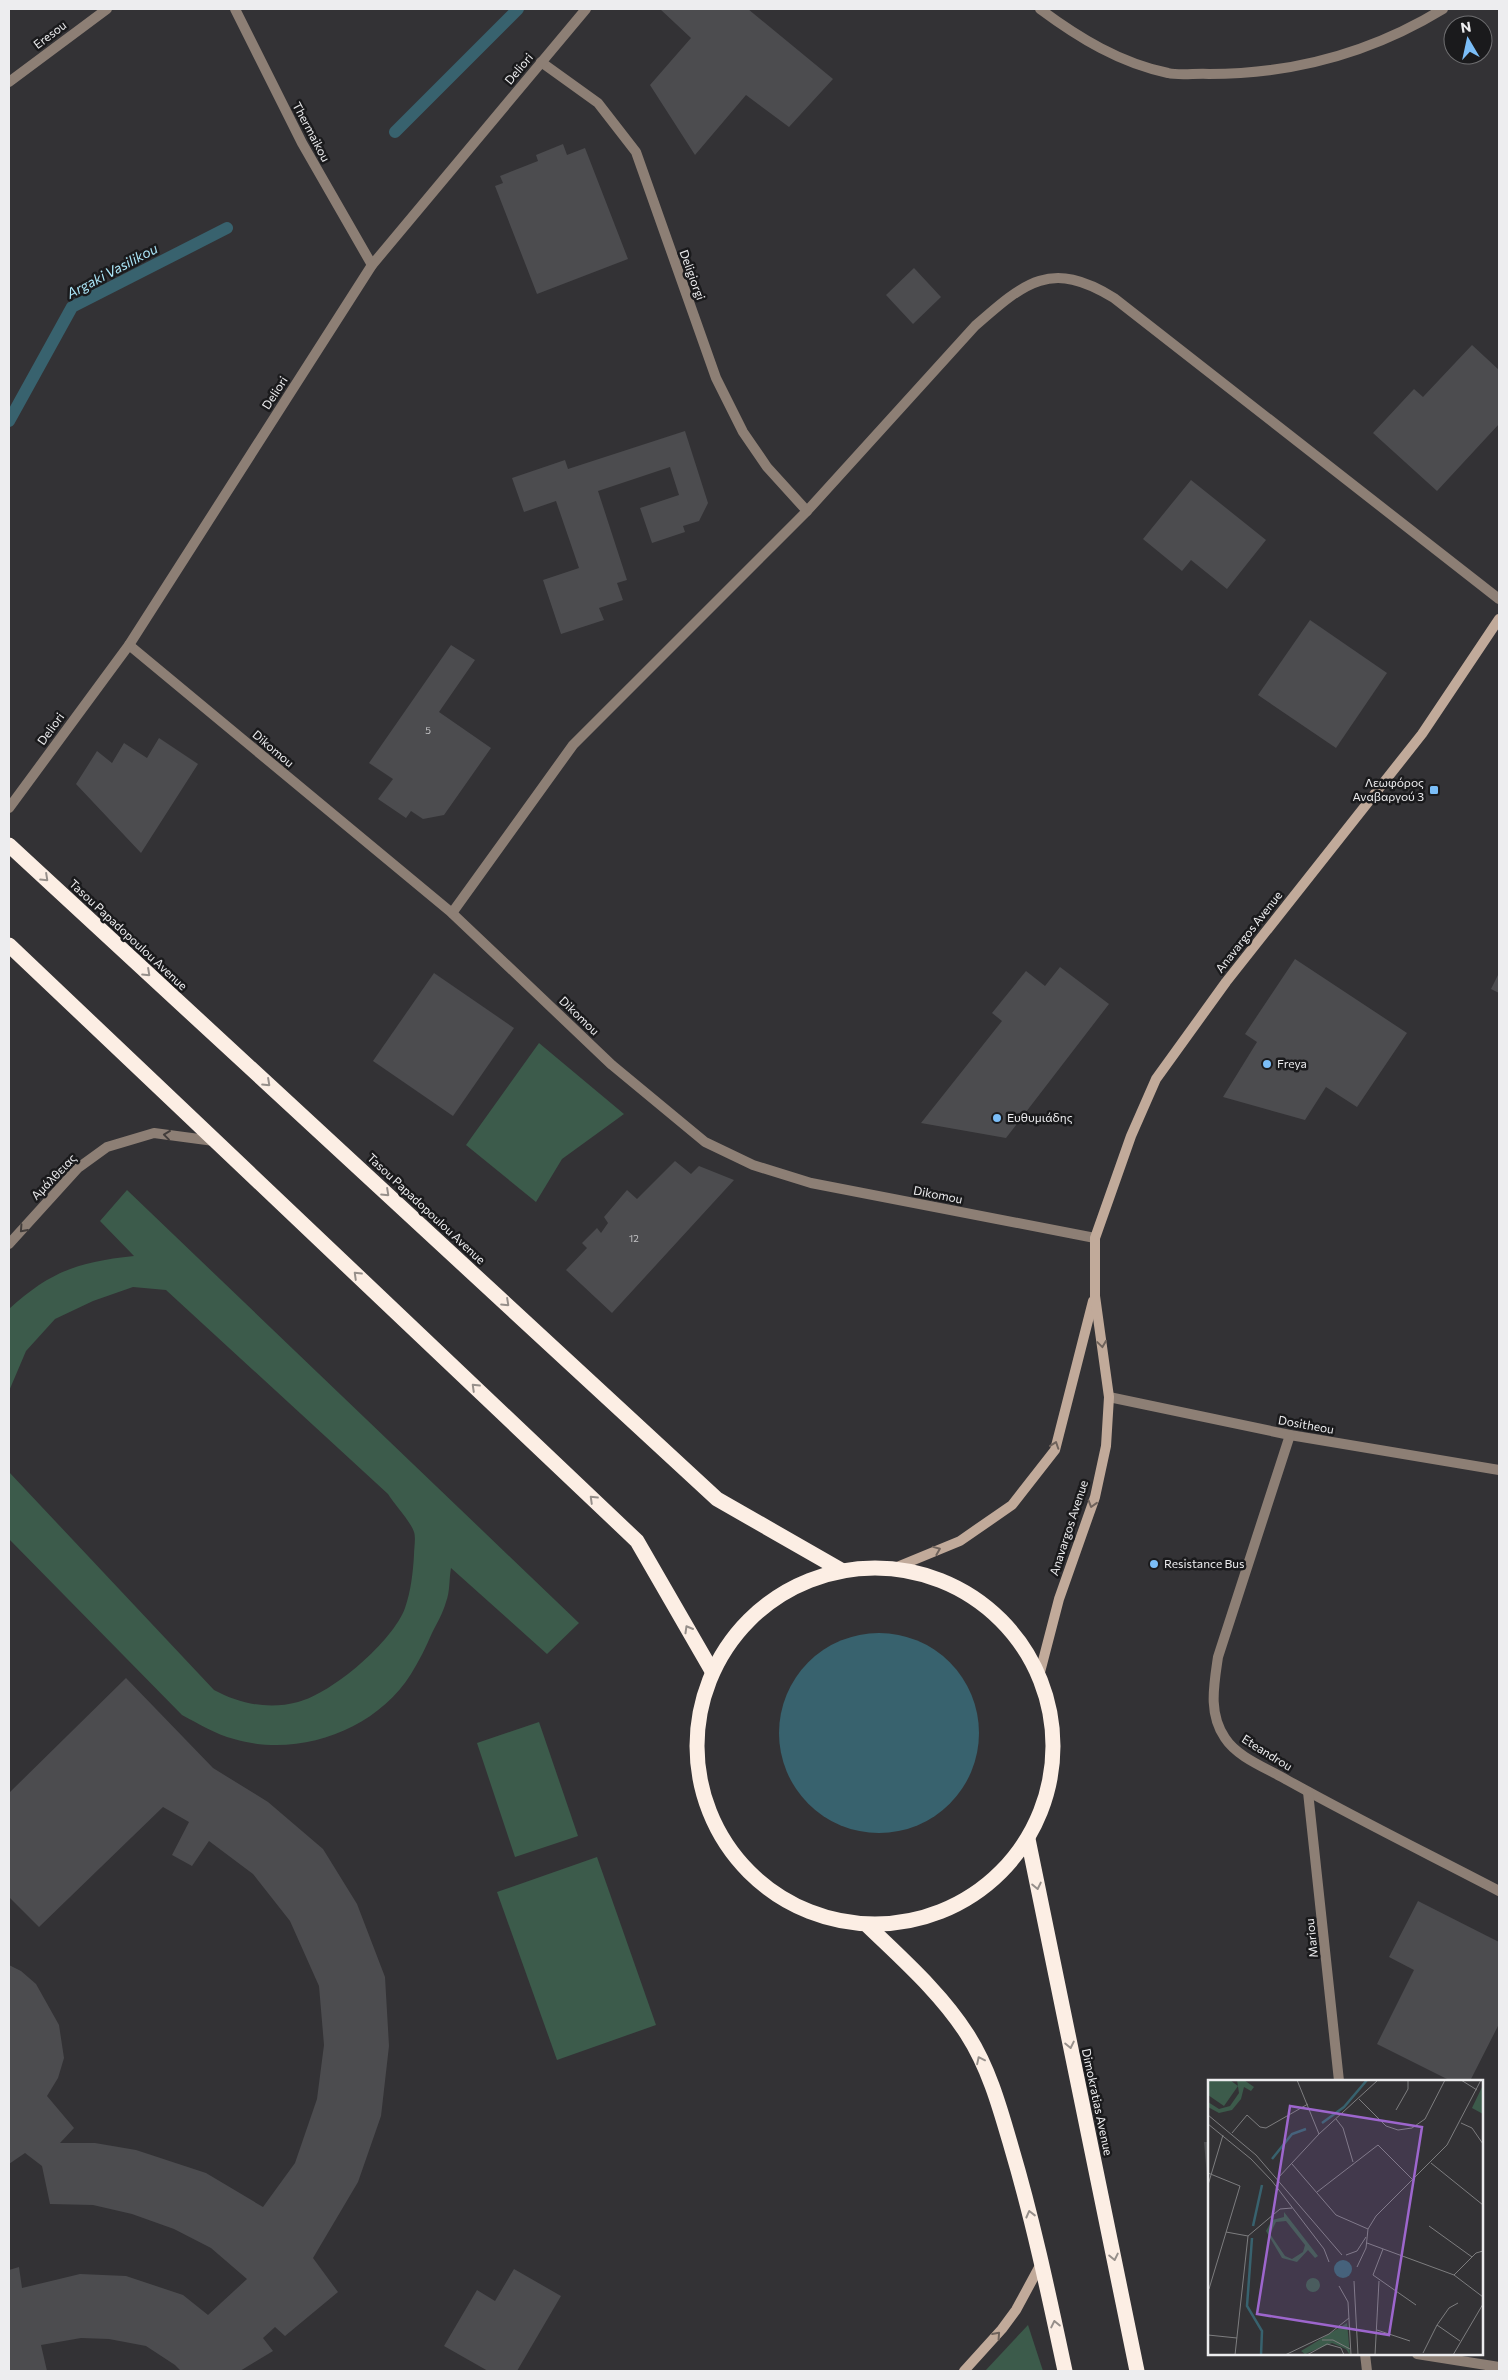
<svg xmlns="http://www.w3.org/2000/svg" width="1508" height="2380" font-family="Commissioner,sans-serif">
<style>
.green{fill:#3c5b4b}
.water{fill:#38626e}
.lines{fill:none;stroke-linecap:round;stroke-linejoin:round}
.stream{stroke:#38626e;stroke-width:12}
.building{fill:#4c4c4f}
.street{stroke:#8d7f75;stroke-width:10}
.secondary{stroke:#c1aa9a;stroke-width:10}
.highway{stroke:#fceee4;stroke-width:15}
.oneway{stroke:#968f8a}
.oneway2{stroke:#423d3b}
.oneway3{stroke:#6e625b}
.poi-dot{fill:#7bbef8;stroke:#1a1a1c;stroke-width:2}
.labels{text-anchor:middle;stroke-width:5;stroke-linejoin:round;paint-order:stroke}
.number-label{font-size:10px;fill:#c5c5c7}
.street-label{font-size:12px;fill:#ededef;stroke:#1a1a1c}
.poi-label{font-size:12px;fill:#ededef;stroke:#1a1a1c;text-anchor:start}
.water-label{font-size:14px;font-style:italic;fill:#ace7f9;stroke:#1a1a1c}
.inset-river{fill:none;stroke:#38626e;stroke-width:2.5}
.inset-road{fill:none;stroke:#7d7d7f;stroke-width:1}
.view{fill:#9d66cd;fill-opacity:0.15;stroke:#9d66cd;stroke-width:2.5}
.inset-edge{fill:none;stroke:#ededef;stroke-width:2.5}
</style>
<rect width="100%" height="100%" fill="#333235"/>
<g class="green">
<polygon points="539,1043 624,1114 562,1159 536,1202 466,1145"/>
<path d="M127,1190L579,1623L547,1654L451,1568C449,1579 450,1592 446,1602C443,1613 437,1623 432,1633C426,1647 419,1661 411,1674C375,1731 298,1758 234,1739C215,1734 199,1724 182,1715L9,1539V1472L214,1690C240,1704 269,1710 298,1702C333,1693 393,1641 405,1608C411,1591 413,1572 414,1555C414,1548 416,1538 414,1532C411,1522 394,1504 388,1494L166,1290L133,1287L93,1301L55,1319L26,1351L9,1391V1309C51,1271 78,1262 134,1256L100,1221Z"/>
<polygon points="539,1722 578,1836 515,1857 477,1743"/>
<polygon points="597,1857 656,2025 557,2060 497,1892"/>
<polygon points="1028,2325 1043,2371 985,2371"/>
</g>
<circle class="water" cx="879" cy="1733" r="100"/>
<g class="lines">
<g class="stream">
<polyline points="395,132 518,9"/>
<polyline points="9,421 72,307 227,228"/>
</g>
</g>
<g class="building">
<polygon points="660,9 748,9 833,79 789,127 746,95 695,155 650,85 691,38"/>
<polygon points="563,144 567,155 585,148 628,259 537,294 495,186 503,183 500,176 538,161 536,155"/>
<polygon points="914,268 941,297 913,324 886,295"/>
<polygon points="1472,345 1499,370 1499,424 1437,491 1373,433 1414,389 1423,397"/>
<polygon points="685,431 708,503 699,521 683,526 685,532 652,543 640,508 679,495 670,467 598,491 627,580 617,583 623,600 599,608 604,620 561,634 543,580 579,568 556,501 524,512 512,478 565,460 568,469"/>
<polygon points="1191,480 1266,540 1227,589 1191,560 1182,571 1143,539"/>
<polygon points="1310,620 1387,673 1336,748 1258,695"/>
<polygon points="451,645 475,660 439,712 491,748 444,815 423,819 411,811 406,818 378,799 393,779 369,763"/>
<polygon points="159,738 198,764 141,853 76,784 97,751 112,763 124,743 147,758"/>
<polygon points="1295,959 1407,1033 1357,1107 1326,1087 1305,1120 1223,1097 1257,1042 1245,1034"/>
<polygon points="1060,967 1109,1004 1006,1138 921,1123 1002,1021 992,1013 1026,971 1045,986"/>
<polygon points="434,973 514,1028 453,1116 373,1061"/>
<polygon points="1499,973 1499,993 1491,989"/>
<polygon points="675,1161 691,1174 699,1166 734,1180 612,1313 566,1270 587,1248 582,1243 597,1228 601,1233 608,1223 604,1217 627,1190 637,1199"/>
<polygon points="126,1678 213,1768 268,1802 323,1849 357,1904 385,1977 389,2046 381,2116 358,2182 313,2258 338,2292 285,2336 275,2327 263,2338 273,2351 240,2371 181,2371 175,2365 146,2346 109,2339 81,2338 41,2345 47,2371 9,2371 9,2270 19,2267 22,2288 80,2274 126,2276 183,2295 208,2315 247,2279 211,2248 174,2229 132,2214 93,2205 50,2204 42,2166 25,2153 9,2164 9,1965 21,1971 36,1984 59,2025 64,2058 58,2078 47,2096 74,2128 60,2143 95,2143 136,2150 206,2173 263,2207 295,2163 317,2099 324,2045 319,1986 290,1921 253,1874 209,1841 192,1866 172,1855 189,1822 163,1807 39,1927 9,1897 9,1793"/>
<polygon points="1418,1901 1499,1942 1499,2024 1470,2081 1451,2081 1377,2044 1414,1970 1389,1957"/>
<polygon points="1204,2142 1209,2142 1209,2188 1208,2188"/>
<polygon points="514,2269 561,2296 517,2371 488,2371 444,2346 477,2290 495,2301"/>
</g>
<g class="lines">
<g class="street">
<polyline points="235,9 302,143 372,265"/>
<path d="M1040,9C1079,38 1120,63 1168,73C1180,76 1196,73 1209,74C1293,74 1371,53 1443,9"/>
<polyline points="541,62 598,103 636,152 716,378 743,432 767,467 807,511"/>
<polyline points="9,82 107,9"/>
<polyline points="129,645 452,913 612,1065 705,1142 753,1165 811,1183 1095,1238"/>
<polyline points="9,808 129,645 372,265 586,9"/>
<path d="M452,913L573,745L807,511L975,326C1025,282 1051,259 1114,298L1499,599"/>
<polyline points="9,1244 78,1168 107,1147 154,1133 214,1141"/>
<polyline points="1109,1397 1290,1435 1499,1470"/>
<path d="M1290,1435L1218,1657C1214,1685 1208,1713 1225,1738C1238,1758 1267,1768 1287,1780C1357,1819 1428,1854 1499,1891"/>
<polyline points="1308,1792 1339,2081"/>
<polyline points="1365,2354 1367,2371"/>
<polyline points="1417,2354 1499,2367"/>
</g>
<g class="secondary">
<polyline points="892,1569 960,1541 1012,1505 1055,1450 1093,1301"/>
<polyline points="1039,1676 1059,1599 1095,1497 1106,1446 1109,1397 1095,1296 1095,1238 1131,1136 1156,1079 1226,982 1422,734 1499,619"/>
<polyline points="964,2371 1002,2329 1016,2310 1042,2262"/>
</g>
<g class="highway">
<polyline points="9,845 717,1499 841,1570"/>
<polyline points="9,945 637,1541 712,1671"/>
<circle cx="875" cy="1746" r="178"/>
<polyline points="1028,1839 1137,2371"/>
<path d="M867,1925C902,1959 941,1993 967,2034C989,2068 1000,2108 1011,2146C1033,2220 1049,2296 1065,2371"/>
</g>
</g>
<defs><path id="oneway-chevron" d="M-2-3.5L2.5 0L-2 3.5" fill="none" stroke-width="1.6" stroke-linecap="round" stroke-linejoin="round" transform="scale(1.25)"/></defs>
<g class="oneway">
<use href="#oneway-chevron" transform="translate(45 878) rotate(43)"/>
<use href="#oneway-chevron" transform="translate(147 973) rotate(43)"/>
<use href="#oneway-chevron" transform="translate(267 1083) rotate(43)"/>
<use href="#oneway-chevron" transform="translate(386 1193) rotate(43)"/>
<use href="#oneway-chevron" transform="translate(357 1275) rotate(-136)"/>
<use href="#oneway-chevron" transform="translate(506 1303) rotate(43)"/>
<use href="#oneway-chevron" transform="translate(475 1387) rotate(-136)"/>
<use href="#oneway-chevron" transform="translate(593 1499) rotate(-136)"/>
<use href="#oneway-chevron" transform="translate(688 1629) rotate(-120)"/>
<use href="#oneway-chevron" transform="translate(1037 1886) rotate(78)"/>
<use href="#oneway-chevron" transform="translate(1070 2045) rotate(78)"/>
<use href="#oneway-chevron" transform="translate(980 2060) rotate(-116)"/>
<use href="#oneway-chevron" transform="translate(1030 2214) rotate(-104)"/>
<use href="#oneway-chevron" transform="translate(1114 2257) rotate(78)"/>
<use href="#oneway-chevron" transform="translate(1055 2324) rotate(-102)"/>
</g>
<g class="oneway2">
<use href="#oneway-chevron" transform="translate(167 1135) rotate(-173)"/>
<use href="#oneway-chevron" transform="translate(23 1229) rotate(132)"/>
</g>
<g class="oneway3">
<use href="#oneway-chevron" transform="translate(1102 1344) rotate(82)"/>
<use href="#oneway-chevron" transform="translate(1055 1445) rotate(-71)"/>
<use href="#oneway-chevron" transform="translate(1092 1504) rotate(107)"/>
<use href="#oneway-chevron" transform="translate(937 1550) rotate(-22)"/>
<use href="#oneway-chevron" transform="translate(997 2335) rotate(-48)"/>
</g>
<g class="poi-dot">
<rect x="1429" y="785" width="10" height="10" rx="2.5"/>
<circle cx="1267" cy="1064" r="5"/>
<circle cx="997" cy="1118" r="5"/>
<circle cx="1154" cy="1564" r="5"/>
</g>
<g class="labels">
<g class="number-label">
<text x="428" y="734">5</text>
<text x="634" y="1242">12</text>
</g>
<g class="street-label">
<text transform="translate(50 35) rotate(-37)" y="4">Eresou</text>
<text transform="translate(519 69) rotate(-50)" y="4">Deliori</text>
<text transform="translate(311 132) rotate(62)" y="4">Thermaikou</text>
<text transform="translate(692 275) rotate(70)" y="4">Deligiorgi</text>
<text transform="translate(275 393) rotate(-57)" y="4">Deliori</text>
<text transform="translate(51 729) rotate(-54)" y="4">Deliori</text>
<text transform="translate(273 749) rotate(40)" y="4">Dikomou</text>
<text transform="translate(1249 932) rotate(-52)" y="4">Anavargos Avenue</text>
<text transform="translate(128 935) rotate(43)" y="4">Tasou Papadopoulou Avenue</text>
<text transform="translate(579 1016) rotate(44)" y="4">Dikomou</text>
<text transform="translate(54 1177) rotate(-46)" y="4">Αμάλθειας</text>
<text transform="translate(938 1195) rotate(11)" y="4">Dikomou</text>
<text transform="translate(426 1209) rotate(43)" y="4">Tasou Papadopoulou Avenue</text>
<text transform="translate(1306 1425) rotate(10)" y="4">Dositheou</text>
<text transform="translate(1069 1528) rotate(-72)" y="4">Anavargos Avenue</text>
<text transform="translate(1267 1753) rotate(32)" y="4">Eteandrou</text>
<text transform="translate(1312 1938) rotate(-96)" y="4">Mariou</text>
<text transform="translate(1097 2102) rotate(78)" y="4">Dimokratias Avenue</text>
</g>
<g class="poi-label">
<text x="1424" y="787" text-anchor="end">Λεωφόρος<tspan x="1424" dy="14">Αναβαργού 3</tspan></text>
<text x="1277" y="1068">Freya</text>
<text x="1007" y="1122">Ευθυμιάδης</text>
<text x="1164" y="1568">Resistance Bus</text>
</g>
<g class="water-label">
<text transform="translate(112 271) rotate(-28)" y="5">Argaki Vasilikou</text>
</g>
</g>
<g transform="translate(1208 2080)">
<rect width="275" height="275" fill="#333235"/>
<path d="M0,0H22L30,6L16,26L0,15ZM29,0H36L46,7L43,11L36,7L33,19L24,30L11,33L0,27V22L11,29L22,26L31,13ZM275,5V34L264,28ZM76,132L110,176L107,178L100,170L89,182L74,178L58,151L64,140L76,137ZM78,141L97,165L95,172L84,179L77,176L62,154L68,142ZM98 205a7 7 0 1 1 14 0a7 7 0 1 1-14 0ZM139,243L142,275L138,269L124,263L97,274L93,271Z" fill="#3c5b4b" fill-rule="evenodd"/>
<path d="M126 189a9 9 0 1 1 18 0a9 9 0 1 1-18 0Z" fill="#38626e"/>
<path class="inset-river" d="M114,43L136,27L159,0M64,79L84,54L98,49M45,146L54,105M44,158L39,226L54,251L53,275"/>
<path class="inset-road" d="M89,0L111,54M253,0L269,10M151,19L178,46L190,50L204,48L217,39L237,0M188,30L200,9V0M0,35L48,75L134,175M128,39L135,48L145,82M253,43L264,48L275,64M0,44L43,79L64,101L116,169L121,182M24,53L39,35L52,47L58,48L100,24M223,83L275,125M84,84L128,135L160,149M0,93L32,106L1,209M70,98L111,54L170,0M0,105L15,55M109,112L170,65L205,100M221,146L264,177M18,152L40,156M159,163L246,195L275,217M175,169L165,195L208,225M138,175L149,171L158,157M149,187L158,168L160,149L168,136L239,65L273,0M246,195L268,173L275,171M146,201L150,275M131,206L140,222L143,275M229,245L252,261M169,250L202,261M0,255L29,258M114,260H125L142,269M215,273L229,245L241,228L250,223M27,275L40,156L72,129L84,128M77,275L121,254L141,238M99,275L119,264L133,268L136,275M167,275L171,201M245,275L275,224"/>
<path class="view" d="M82,26L214,47L181,255L49,234Z"/>
<rect width="275" height="275" class="inset-edge"/>
</g>
<rect width="1508" height="2380" fill="none" stroke="#ededef" stroke-width="20"/>
<g transform="translate(1468 40) rotate(351)"><circle r="24" fill="#1a1a1c" stroke="#6e6e70"/>
<path d="M0-4L9 19L0 12L-9 19Z" fill="#7bbef8"/>
<text y="-8" font-size="14" font-weight="bold" text-anchor="middle" fill="#ededef">N</text>
</g>
</svg>
